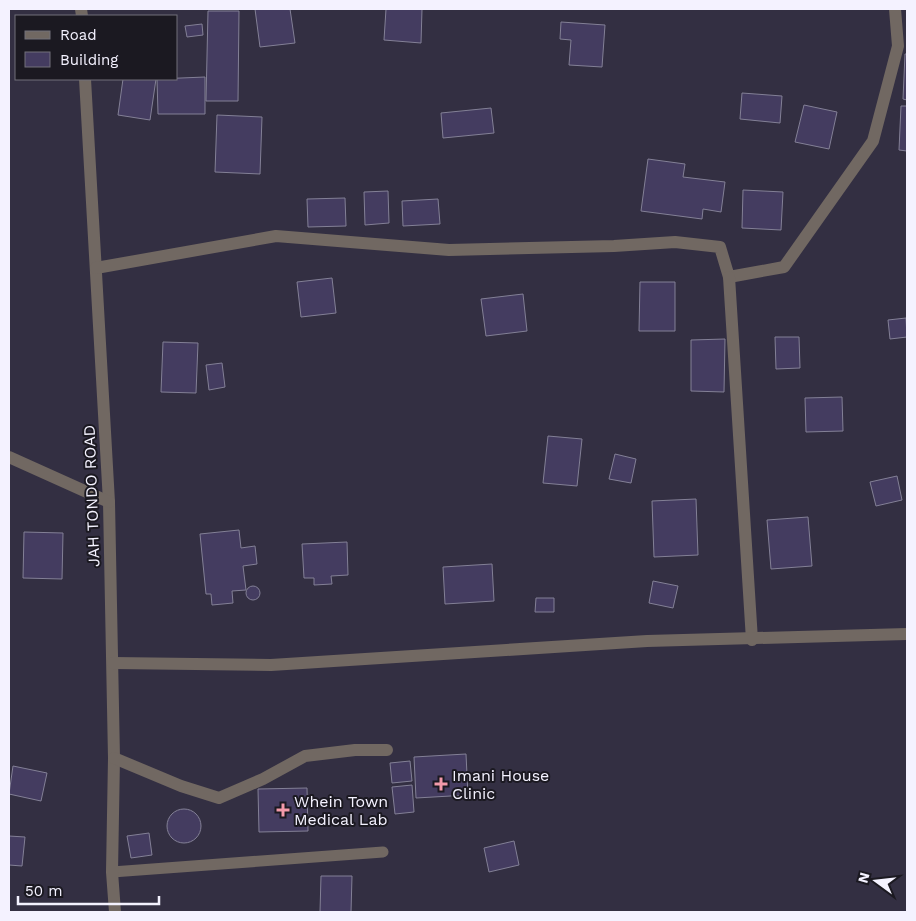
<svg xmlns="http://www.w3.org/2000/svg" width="916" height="921" font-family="'Work Sans',sans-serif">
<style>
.building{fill:#443c60;stroke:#838096}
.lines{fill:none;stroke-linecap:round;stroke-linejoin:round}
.service{stroke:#716862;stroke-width:11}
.minor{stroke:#716862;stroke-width:12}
.poi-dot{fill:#f39aaa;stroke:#1b1921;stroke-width:2}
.labels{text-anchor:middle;stroke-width:4;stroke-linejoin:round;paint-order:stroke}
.street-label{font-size:16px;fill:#f4f2ff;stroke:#1b1921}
.poi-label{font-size:16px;fill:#f4f2ff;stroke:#1b1921;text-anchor:start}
</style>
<rect width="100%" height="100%" fill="#332f42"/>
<g class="building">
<polygon points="255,9 290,9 295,43 260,47"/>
<polygon points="386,9 422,9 421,43 384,40"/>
<polygon points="208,11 239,11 238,101 206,101"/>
<polygon points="561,22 605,25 602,67 569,65 571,40 560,39"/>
<polygon points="202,24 203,35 187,37 185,26"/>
<polygon points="905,54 907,54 907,100 903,99"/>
<polygon points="205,77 205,114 158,114 157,79"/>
<polygon points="123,79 156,79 150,120 118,115"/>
<polygon points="742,93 782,96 780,123 740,119"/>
<polygon points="804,105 837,112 829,149 795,142"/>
<polygon points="901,106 907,106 907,151 899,150"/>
<polygon points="491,108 494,133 443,138 441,113"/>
<polygon points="217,115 262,117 260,174 215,172"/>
<polygon points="648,159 685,164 683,177 725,182 721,212 703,209 702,219 641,211"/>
<polygon points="743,190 783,192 781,230 742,228"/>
<polygon points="388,191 389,223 365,225 364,192"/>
<polygon points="345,198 346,226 308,227 307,199"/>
<polygon points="438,199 440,224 403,226 402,201"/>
<polygon points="332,278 336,313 301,317 297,282"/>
<polygon points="640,282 675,282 675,331 639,331"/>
<polygon points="523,294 527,331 486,336 481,299"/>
<polygon points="906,318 907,337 890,339 888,320"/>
<polygon points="775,337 799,337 800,368 776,369"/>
<polygon points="725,339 724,392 691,391 691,340"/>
<polygon points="163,342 198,343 196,393 161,392"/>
<polygon points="222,363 225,387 209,390 206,365"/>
<polygon points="842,397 843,431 806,432 805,398"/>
<polygon points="548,436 582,439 577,486 543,483"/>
<polygon points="615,454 636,459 631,483 609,479"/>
<polygon points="897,476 902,500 876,506 870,482"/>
<polygon points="696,499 698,555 654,557 652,501"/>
<polygon points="808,517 812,566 771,569 767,520"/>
<polygon points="239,530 241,548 255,546 257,564 243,566 246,590 232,591 233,603 212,605 211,594 206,594 200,534"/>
<polygon points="24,532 63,533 62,579 23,578"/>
<polygon points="347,542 348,575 331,576 332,584 314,585 314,578 304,578 302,544"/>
<polygon points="492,564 494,601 445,604 443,567"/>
<polygon points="653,581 678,586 673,608 649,603"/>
<circle cx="253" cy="593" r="7"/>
<polygon points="536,598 554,598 554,612 535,612"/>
<polygon points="466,754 468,795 416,798 414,757"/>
<polygon points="410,761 412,781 392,783 390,763"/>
<polygon points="13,766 47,773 41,801 9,794"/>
<polygon points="412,785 414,812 395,814 392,787"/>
<polygon points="307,788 308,831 259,832 258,789"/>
<circle cx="184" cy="826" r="17"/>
<polygon points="149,833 152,855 131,858 127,836"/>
<polygon points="9,836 25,837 22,866 9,865"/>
<polygon points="514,841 519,865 489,872 484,848"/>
<polygon points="321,876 352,876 351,912 320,912"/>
</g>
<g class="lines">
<polyline class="service" points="112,872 383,852"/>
<g class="minor">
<polyline points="81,9 82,16"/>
<polyline points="85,79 109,502 114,758 112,872 115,912"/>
<polyline points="96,268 276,236 449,250 614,246 675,242 720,247 729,277 784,267 873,141 898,46 895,9"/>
<polyline points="729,277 752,640"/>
<polyline points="9,457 109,502"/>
<polyline points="113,663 271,665 647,641 907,634"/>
<polyline points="114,758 181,786 219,798 263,779 305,756 355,750 387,750"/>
</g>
</g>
<g class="poi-dot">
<path d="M438.5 776.5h5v5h5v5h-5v5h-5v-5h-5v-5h5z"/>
<path d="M280.5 802.5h5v5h5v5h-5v5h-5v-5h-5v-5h5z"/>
</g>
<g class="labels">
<g class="street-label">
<text transform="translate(91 496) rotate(-92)" y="6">JAH TONDO ROAD</text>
</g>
<g class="poi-label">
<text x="452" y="781">Imani House<tspan x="452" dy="18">Clinic</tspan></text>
<text x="294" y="807">Whein Town<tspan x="294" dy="18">Medical Lab</tspan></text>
</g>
</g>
<rect width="916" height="921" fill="none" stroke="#f4f2ff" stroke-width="20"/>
<rect x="15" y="15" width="162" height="65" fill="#1b1921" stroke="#72707a"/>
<rect x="25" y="31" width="25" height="8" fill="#716862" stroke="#72707a"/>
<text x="60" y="40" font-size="15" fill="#f4f2ff">Road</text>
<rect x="25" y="52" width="25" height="15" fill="#443c60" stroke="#72707a"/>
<text x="60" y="65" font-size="15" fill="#f4f2ff">Building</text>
<g transform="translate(876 881) rotate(285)" stroke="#1b1921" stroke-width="4" paint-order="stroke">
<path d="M0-4L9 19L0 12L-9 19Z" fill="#f4f2ff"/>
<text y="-8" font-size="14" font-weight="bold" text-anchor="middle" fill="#f4f2ff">N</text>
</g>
<path d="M18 896v8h141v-8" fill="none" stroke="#f4f2ff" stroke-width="2.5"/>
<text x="25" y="896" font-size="15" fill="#f4f2ff" stroke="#1b1921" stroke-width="4" paint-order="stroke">50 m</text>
</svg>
